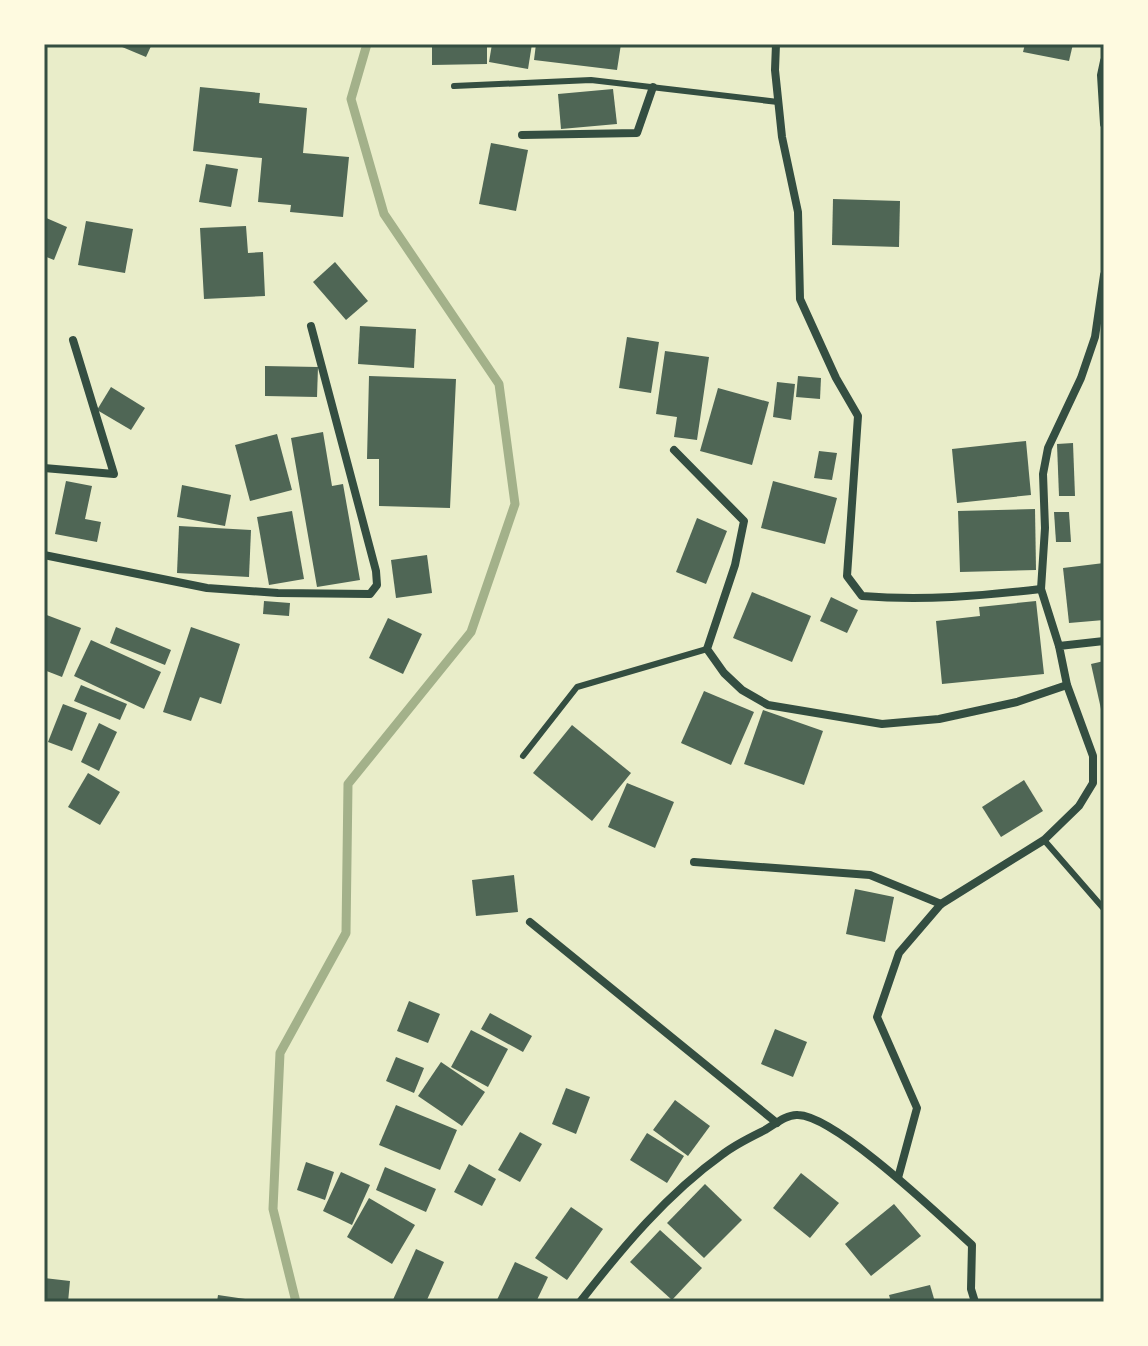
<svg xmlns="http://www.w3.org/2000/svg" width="1148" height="1346" font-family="Overpass,sans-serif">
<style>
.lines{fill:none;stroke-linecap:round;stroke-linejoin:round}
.stream{stroke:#a3b18a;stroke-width:9}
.building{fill:#4f6655}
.service{stroke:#344e41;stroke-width:6}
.minor{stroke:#344e41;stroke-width:8}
.neatline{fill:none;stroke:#344e41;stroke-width:3}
</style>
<rect width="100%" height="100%" fill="#e9edc9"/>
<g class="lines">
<polyline class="stream" points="296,1302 273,1209 280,1053 346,933 348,784 471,632 515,504 499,384 384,214 351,99 367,44"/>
</g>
<g class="building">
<polygon points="115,44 152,44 146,57"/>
<polygon points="432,44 487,44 487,64 432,65"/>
<polygon points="492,44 532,44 528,69 489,62"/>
<polygon points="536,44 621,44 617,70 534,60"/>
<polygon points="1025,44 1073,44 1069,61 1023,52"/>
<polygon points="200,87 260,93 259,103 307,108 303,153 349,157 343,217 290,212 291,205 258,202 262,158 193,151"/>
<polygon points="613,89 617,124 561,129 558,94"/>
<polygon points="491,143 528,150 516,211 479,204"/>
<polygon points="206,164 238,169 231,207 199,202"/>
<polygon points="833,199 900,201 899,247 832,245"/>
<polygon points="44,217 67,227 54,260 44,256"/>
<polygon points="86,221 133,229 125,273 78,265"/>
<polygon points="246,226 248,253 263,252 265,296 204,299 200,228"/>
<polygon points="335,262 368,301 346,320 313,282"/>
<polygon points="360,326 416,329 414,368 358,364"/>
<polygon points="627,337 659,342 651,393 619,388"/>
<polygon points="665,351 709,357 697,440 674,437 677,417 656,414"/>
<polygon points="265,366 318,367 317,397 265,396"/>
<polygon points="369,376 456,379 450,508 379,506 379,459 367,459"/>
<polygon points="798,376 821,378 820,399 796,397"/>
<polygon points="777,382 795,384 791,420 773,417"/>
<polygon points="111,387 145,408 131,430 97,410"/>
<polygon points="718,388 769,402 752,465 700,451"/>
<polygon points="323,432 332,486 343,484 360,580 317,587 291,438"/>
<polygon points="277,434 292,490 250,501 235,445"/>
<polygon points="1026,441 1031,495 957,503 952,449"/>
<polygon points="1073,443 1075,496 1059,496 1057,444"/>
<polygon points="819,451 837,453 832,480 814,478"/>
<polygon points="66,481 92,486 85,519 101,522 97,542 55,534"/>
<polygon points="773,481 837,498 825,544 761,528"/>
<polygon points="182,485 231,495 225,526 177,517"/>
<polygon points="1035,509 1036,570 960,572 958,511"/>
<polygon points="292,511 304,579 269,585 257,517"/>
<polygon points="1054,512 1069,512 1071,542 1056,542"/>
<polygon points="697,518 727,531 706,584 676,572"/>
<polygon points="179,526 251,530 249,577 177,573"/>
<polygon points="427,555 432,593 396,598 391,560"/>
<polygon points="1104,563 1104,620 1069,623 1063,568"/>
<polygon points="752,592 811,616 792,662 733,638"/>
<polygon points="831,597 858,610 847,633 820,621"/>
<polygon points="264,601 290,603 289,616 263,614"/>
<polygon points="1036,601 1044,674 942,684 936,621 980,616 979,607"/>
<polygon points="44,614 81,628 62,677 44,670"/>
<polygon points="388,618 422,634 403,674 369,658"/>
<polygon points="116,627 171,650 165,665 110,643"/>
<polygon points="191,627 240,644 221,704 200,697 191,721 163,712"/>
<polygon points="91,640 161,672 144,709 74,676"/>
<polygon points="1104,661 1104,708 1101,709 1091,664"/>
<polygon points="81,685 127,704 120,720 74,701"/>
<polygon points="704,691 754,712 731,765 681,743"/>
<polygon points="63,704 87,713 72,751 48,742"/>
<polygon points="763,710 823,731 804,785 744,764"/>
<polygon points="99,723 117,732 99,771 81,762"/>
<polygon points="572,725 631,773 592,821 533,773"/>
<polygon points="88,773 120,792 100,825 68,807"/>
<polygon points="1024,780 1043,811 1001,837 982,807"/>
<polygon points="627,783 674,802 655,848 608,827"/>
<polygon points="514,875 518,912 476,916 472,880"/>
<polygon points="855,889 894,897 885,942 846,934"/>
<polygon points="409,1001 440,1014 428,1043 397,1031"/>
<polygon points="490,1013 532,1036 523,1052 481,1029"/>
<polygon points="775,1029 807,1042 793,1077 761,1064"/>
<polygon points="471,1030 508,1049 488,1087 451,1067"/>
<polygon points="396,1057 424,1068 414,1093 386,1081"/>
<polygon points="441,1062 485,1092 462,1126 418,1096"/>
<polygon points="566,1088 590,1097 576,1134 552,1124"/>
<polygon points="675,1100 710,1126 688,1156 653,1130"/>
<polygon points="396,1105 457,1130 440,1170 379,1145"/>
<polygon points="520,1132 542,1144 520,1182 498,1170"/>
<polygon points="647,1133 684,1156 667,1183 630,1160"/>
<polygon points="306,1162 334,1172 325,1200 297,1190"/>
<polygon points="469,1164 496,1179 482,1206 454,1192"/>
<polygon points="385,1167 436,1189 426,1212 376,1190"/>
<polygon points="341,1172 370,1185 352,1225 323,1211"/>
<polygon points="801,1173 839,1203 810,1238 773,1208"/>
<polygon points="705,1184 742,1220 704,1258 667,1223"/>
<polygon points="369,1198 415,1225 392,1264 347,1237"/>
<polygon points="894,1204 921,1236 871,1276 845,1244"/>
<polygon points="571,1207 603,1229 567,1280 535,1258"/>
<polygon points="660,1230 702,1268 672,1300 630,1262"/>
<polygon points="416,1249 444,1262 426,1302 392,1302"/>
<polygon points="515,1262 548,1277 536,1302 496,1302"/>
<polygon points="44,1278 70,1281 68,1302 44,1302"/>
<polygon points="930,1285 935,1302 891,1302 889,1295"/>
<polygon points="218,1295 252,1300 251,1302 217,1302"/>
</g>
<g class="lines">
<g class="service">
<polyline points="454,86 591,80 778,102"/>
<polyline points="523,756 577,687 707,649"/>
<polyline points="1044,840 1104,909"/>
</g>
<g class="minor">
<path d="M776,44L775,70L782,137L798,212L800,299L836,378L858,416L847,576L862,596C923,601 981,596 1041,589"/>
<polyline points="1104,61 1101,75 1104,124"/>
<polyline points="522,135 637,133 653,87"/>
<polyline points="674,450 744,521 735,565 707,649 724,673 742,690 768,705 882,724 939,719 1017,702 1067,685"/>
<polyline points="44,468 114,474 73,340"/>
<polyline points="44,555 207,588 278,593 370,594 377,585 376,571 311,326"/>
<polyline points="1059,646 1041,589 1045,528 1043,474 1048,448 1081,378 1095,337 1104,275"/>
<polyline points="694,862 870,875 941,904"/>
<polyline points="530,922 777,1123"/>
<polyline points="898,1178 917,1108 877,1017 899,953 941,904 1044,840 1079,806 1093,783 1093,756 1067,685 1059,646 1104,641"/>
<path d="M580,1302C622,1248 667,1194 723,1154C736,1144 751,1137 765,1130C775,1124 787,1114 798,1115C836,1116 941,1217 972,1245L971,1289L975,1302"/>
</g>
</g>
<rect width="1148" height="1346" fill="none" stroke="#fefae0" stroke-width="92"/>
<rect x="46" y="46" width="1056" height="1254" class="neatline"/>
</svg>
